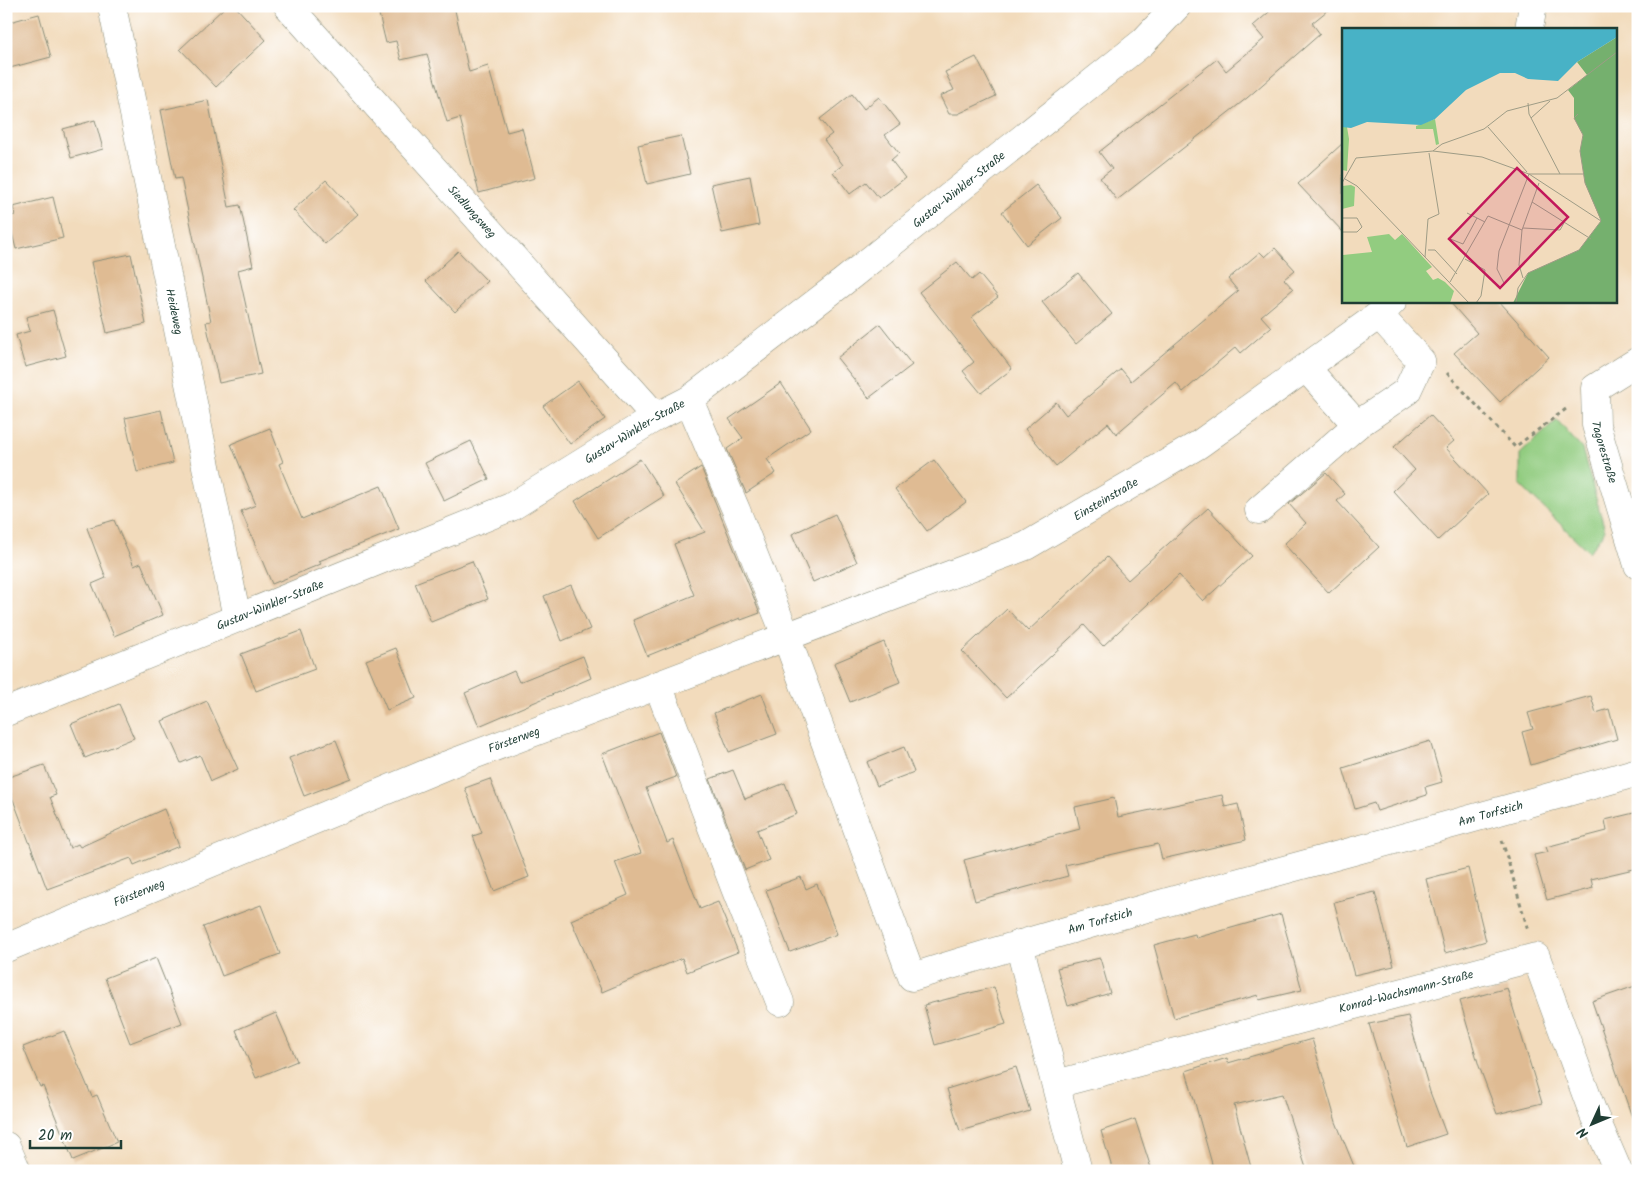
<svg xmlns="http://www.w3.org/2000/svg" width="1644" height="1177" font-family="Kalam,sans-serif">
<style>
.green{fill:#92cc80;stroke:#58845a}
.building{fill:#dfbb93}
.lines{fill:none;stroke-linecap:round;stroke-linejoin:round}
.minor-casing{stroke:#888c78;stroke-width:29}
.path{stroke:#888c78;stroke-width:3;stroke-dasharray:4 4;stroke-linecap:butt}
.minor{stroke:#fff;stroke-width:28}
.labels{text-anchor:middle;stroke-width:5;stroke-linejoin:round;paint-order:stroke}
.street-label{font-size:12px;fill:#1f3d34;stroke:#fff}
.inset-road{fill:none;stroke:#9e9c86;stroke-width:1}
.view{fill:#c2185b;fill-opacity:0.15;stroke:#c2185b;stroke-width:2.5}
.inset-edge{fill:none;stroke:#1f3d34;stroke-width:2.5}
</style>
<rect width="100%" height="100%" fill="#fff"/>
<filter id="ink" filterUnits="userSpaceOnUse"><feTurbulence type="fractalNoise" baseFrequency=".02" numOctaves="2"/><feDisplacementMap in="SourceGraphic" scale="10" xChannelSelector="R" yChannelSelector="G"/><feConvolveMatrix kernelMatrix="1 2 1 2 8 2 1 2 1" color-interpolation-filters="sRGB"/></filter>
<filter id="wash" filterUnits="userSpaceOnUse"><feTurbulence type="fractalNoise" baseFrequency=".0096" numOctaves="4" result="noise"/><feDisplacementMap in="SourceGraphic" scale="20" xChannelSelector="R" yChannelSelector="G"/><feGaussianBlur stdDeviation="1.12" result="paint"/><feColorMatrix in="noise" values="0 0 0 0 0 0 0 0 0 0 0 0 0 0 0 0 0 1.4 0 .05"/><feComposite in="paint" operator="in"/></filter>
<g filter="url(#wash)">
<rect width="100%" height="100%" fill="#f2dbbc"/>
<polygon class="green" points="1557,420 1582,449 1605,530 1589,552 1520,485 1520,454"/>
<g id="blocks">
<g class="building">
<polygon points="226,6 235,6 266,40 216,87 180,49"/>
<polygon points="396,6 454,6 469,72 488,66 507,132 522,128 535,178 479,193 460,118 447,122 427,54 401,60 396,41 386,43 378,10"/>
<polygon points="1276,6 1333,6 1312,23 1320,34 1247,98 1117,200 1100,178 1112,169 1099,152 1217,59 1226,71 1264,39 1253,26"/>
<polygon points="39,14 51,57 6,69 6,23"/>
<polygon points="976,57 996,96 958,114 949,114 940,96 954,90 945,72"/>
<polygon points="852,94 864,109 879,97 900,124 885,135 899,153 891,160 905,178 879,198 866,182 850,194 833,172 843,165 824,140 832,134 820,119"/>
<polygon points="208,100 229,207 240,205 253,266 238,270 261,374 219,383 206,322 211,321 181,178 175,179 161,110"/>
<polygon points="95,120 103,149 71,158 63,129"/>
<polygon points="681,136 690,174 647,184 638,145"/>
<polygon points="1343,143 1343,232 1298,184"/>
<polygon points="750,176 759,225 722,233 711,184"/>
<polygon points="326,180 358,214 325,244 293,210"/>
<polygon points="1036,185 1062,218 1027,245 1002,212"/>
<polygon points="53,197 63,238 16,249 8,217 15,215 13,207"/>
<polygon points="1275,248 1295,270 1284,279 1293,289 1261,316 1271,327 1241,353 1236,347 1183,392 1176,383 1116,434 1108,423 1056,466 1025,429 1056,402 1066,415 1121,369 1131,381 1238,291 1228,279 1260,252 1265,257"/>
<polygon points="458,251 487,281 455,312 426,281"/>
<polygon points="131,254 146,324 107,333 91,262"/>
<polygon points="957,262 972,280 979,274 998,297 972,317 1012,369 981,393 963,371 974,362 919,292"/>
<polygon points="1078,273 1112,314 1076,344 1042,302"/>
<polygon points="1449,301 1499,301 1549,357 1500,402 1454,353 1477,333"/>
<polygon points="53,310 66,356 25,367 16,335 30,331 26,317"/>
<polygon points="880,324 912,365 869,398 837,358"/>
<polygon points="578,381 605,419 570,444 543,406"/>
<polygon points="781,383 811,429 767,459 776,473 746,493 727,449 743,438 729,419"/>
<polygon points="161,410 173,463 137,472 125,418"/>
<polygon points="1430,415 1454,441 1446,448 1488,494 1438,540 1393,491 1415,470 1394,447"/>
<polygon points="270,428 283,462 279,464 302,519 381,486 399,529 319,561 321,564 272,584 241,511 256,505 231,444"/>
<polygon points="471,441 489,479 444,501 425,463"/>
<polygon points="640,459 664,496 598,538 575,501"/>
<polygon points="934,460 966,502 927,531 895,489"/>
<polygon points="701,467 760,613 741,620 740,618 647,656 633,620 694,595 674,544 705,532 675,484"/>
<polygon points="1326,473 1345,494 1337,501 1379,547 1329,593 1284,544 1306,523 1289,504"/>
<polygon points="1208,508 1252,556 1203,601 1179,575 1103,646 1084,625 1006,698 962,651 1007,609 1028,631 1107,557 1128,580"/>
<polygon points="835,514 857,562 813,582 792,534"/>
<polygon points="114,520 134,566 141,563 163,615 114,636 92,584 106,578 87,528"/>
<polygon points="472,561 488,599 431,622 415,583"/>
<polygon points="571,585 590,629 562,641 544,596"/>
<polygon points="301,631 315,669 256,691 241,654"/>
<polygon points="884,642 900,682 850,702 834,663"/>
<polygon points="396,648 416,698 387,710 366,660"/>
<polygon points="583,656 591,678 479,726 465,693 514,671 519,682"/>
<polygon points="762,694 777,734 729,752 714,713"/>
<polygon points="1591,696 1596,713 1609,709 1617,739 1531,765 1522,732 1533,729 1528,713"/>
<polygon points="207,701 238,769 211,781 200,755 181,763 162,721"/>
<polygon points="119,704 134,738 85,758 71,724"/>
<polygon points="659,732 676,777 646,788 667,843 673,840 700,909 718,902 738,952 687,972 682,958 602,992 571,920 628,895 615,862 641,853 602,754"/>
<polygon points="336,740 351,778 304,796 289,758"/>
<polygon points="1430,741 1442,782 1425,787 1427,795 1377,811 1374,803 1355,809 1343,768"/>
<polygon points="904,747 914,772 877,786 867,762"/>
<polygon points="44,765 56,795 50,797 70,848 78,844 80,847 164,809 179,846 134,865 131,858 47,889 6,781 6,778"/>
<polygon points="733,770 745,799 785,783 797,814 757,830 769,860 745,870 710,779"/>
<polygon points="490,779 529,877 494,891 473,836 482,833 465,788"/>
<polygon points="1222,795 1225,807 1238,804 1246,840 1162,859 1158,844 1065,865 1068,876 975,901 964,860 1080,829 1075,807 1114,798 1118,817"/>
<polygon points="1638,812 1638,868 1591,879 1593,888 1547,900 1534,855 1548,852 1546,847 1607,831 1605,820"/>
<polygon points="1468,868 1486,941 1445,953 1426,879"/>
<polygon points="801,877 806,889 817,884 837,934 790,952 766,890"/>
<polygon points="1375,892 1394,966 1354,975 1334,902"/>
<polygon points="261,905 280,954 222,976 203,927"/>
<polygon points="1281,914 1302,990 1259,1000 1258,995 1174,1018 1154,945 1195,934 1196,938"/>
<polygon points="156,958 182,1023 130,1043 105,978"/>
<polygon points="1100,958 1110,993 1068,1006 1057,968"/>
<polygon points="1638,985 1638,1122 1634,1123 1592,1001"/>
<polygon points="994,987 1006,1024 935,1045 924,1005"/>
<polygon points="1507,988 1542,1103 1497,1114 1479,1066 1460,1001"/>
<polygon points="276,1013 297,1061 256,1078 236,1030"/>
<polygon points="1408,1016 1430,1092 1446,1134 1407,1147 1369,1024"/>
<polygon points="64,1031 92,1097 97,1095 117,1142 73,1160 43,1086 40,1087 23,1047"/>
<polygon points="1312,1039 1336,1122 1356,1171 1307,1171 1282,1094 1234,1105 1252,1171 1214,1171 1186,1071 1227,1058 1228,1063"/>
<polygon points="1016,1067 1030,1111 960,1131 947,1089"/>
<polygon points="1135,1119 1152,1171 1113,1171 1101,1131"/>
</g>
</g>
</g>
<g filter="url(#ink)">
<use href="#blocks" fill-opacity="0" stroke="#888c78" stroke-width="1"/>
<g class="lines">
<defs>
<g id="minor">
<path id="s1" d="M112,6L237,618"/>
<path id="s2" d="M288,6L656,417"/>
<polyline points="1529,29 1532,11"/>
<path id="s3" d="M1638,361L1595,388L1596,425L1638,565"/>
<polyline points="1306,368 1357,425 1407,391 1421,361 1379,315"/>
<path id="s4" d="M689,400L736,510L786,636L912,977C1152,902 1396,842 1638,772"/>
<polyline points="1259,510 1357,425"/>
<polyline points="658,685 735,888 780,1002"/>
<path id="s5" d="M6,712L511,507L656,417L689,400L843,282L1143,42L1177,6"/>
<polyline points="1019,944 1078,1171"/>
<path id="s6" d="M6,948L447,765L1026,546L1198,445L1379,315L1393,301"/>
<path id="s7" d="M1056,1084L1536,957L1593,1113L1618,1171"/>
<polyline points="6,1146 17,1171"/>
</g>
</defs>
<use href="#minor" class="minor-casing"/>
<g class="path">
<polyline points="1447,373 1515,447 1566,409"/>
<polyline points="1502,840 1528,930"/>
</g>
<use href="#minor" class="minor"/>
</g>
</g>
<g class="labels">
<g class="street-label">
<text dy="4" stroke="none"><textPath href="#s5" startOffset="1095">Gustav-Winkler-Straße</textPath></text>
<text dy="4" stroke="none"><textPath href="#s2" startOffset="276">Siedlungsweg</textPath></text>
<text dy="4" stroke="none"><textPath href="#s1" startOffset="312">Heideweg</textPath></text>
<text dy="4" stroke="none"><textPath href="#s5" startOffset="690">Gustav-Winkler-Straße</textPath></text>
<text dy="4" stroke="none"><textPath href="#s3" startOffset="116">Tagorestraße</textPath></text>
<text dy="4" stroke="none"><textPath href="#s6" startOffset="1189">Einsteinstraße</textPath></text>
<text dy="4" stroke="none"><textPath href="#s5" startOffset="285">Gustav-Winkler-Straße</textPath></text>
<text dy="4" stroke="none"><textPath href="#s6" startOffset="549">Försterweg</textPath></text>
<text dy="4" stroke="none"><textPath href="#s4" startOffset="1220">Am Torfstich</textPath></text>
<text dy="4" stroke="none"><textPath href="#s6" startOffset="144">Försterweg</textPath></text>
<text dy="4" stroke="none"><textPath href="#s4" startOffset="815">Am Torfstich</textPath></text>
<text dy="4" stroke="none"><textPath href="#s7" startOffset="362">Konrad-Wachsmann-Straße</textPath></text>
</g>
</g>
<g transform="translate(1342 28)">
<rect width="275" height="275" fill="#f2dbbc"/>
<path d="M93,91L97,116L94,117L91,101H74V98ZM0,99H5L7,111L5,143L0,142ZM9,157L13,159L12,178L0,181V158ZM47,206L53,212L60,206L90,239L84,243L91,252L96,250L103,254L112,263L108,275H0L1,227L30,224L25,209Z" fill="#92cc80"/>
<path d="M275,9V275H171L186,245L237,222L259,193L243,155L238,123L241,107L232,90V70L226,62L245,47L235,34Z" fill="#75b06e"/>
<path d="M0,0H275V9L235,34L216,53L186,51L173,45H158L124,62L93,91L79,97L25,94L9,100L0,99Z" fill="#48b2c6"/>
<path class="inset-road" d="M186,75L187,86L218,146M236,86L232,90L241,107L238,123L243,155L259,192M189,90L208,73M146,99L185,144M91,123L100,116L142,101L165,83L215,70L275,24M187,146H241M3,151L15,158L127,275M0,155L14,130L91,123L140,129L187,146L259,193M190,174L249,211M125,185L143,194M0,190H15L20,199L15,204H0M181,200L218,202L222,195M106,210L121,216L135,190M86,222H93L115,246M83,229L86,191L97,186L87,125M123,231L143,242L139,268L134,275M181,250L177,237L180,202L197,155M108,254L146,188L180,202M162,255L155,241L157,223L187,146M174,275L176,260L186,245L237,222L259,193"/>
<path class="view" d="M175,140L226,189L158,260L107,211Z"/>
<rect width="275" height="275" class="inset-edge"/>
</g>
<rect width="1644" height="1177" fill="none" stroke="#fff" stroke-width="25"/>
<g transform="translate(1592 1124) rotate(226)" stroke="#ffffff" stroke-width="4" paint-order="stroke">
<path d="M0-4L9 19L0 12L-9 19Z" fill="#1f3d34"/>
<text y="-8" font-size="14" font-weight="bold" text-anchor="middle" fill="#1f3d34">N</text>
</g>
<path d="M30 1140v8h91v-8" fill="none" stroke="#1f3d34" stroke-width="2.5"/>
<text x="38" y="1140" font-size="15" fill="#1f3d34" stroke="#ffffff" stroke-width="4" paint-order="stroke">20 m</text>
</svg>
